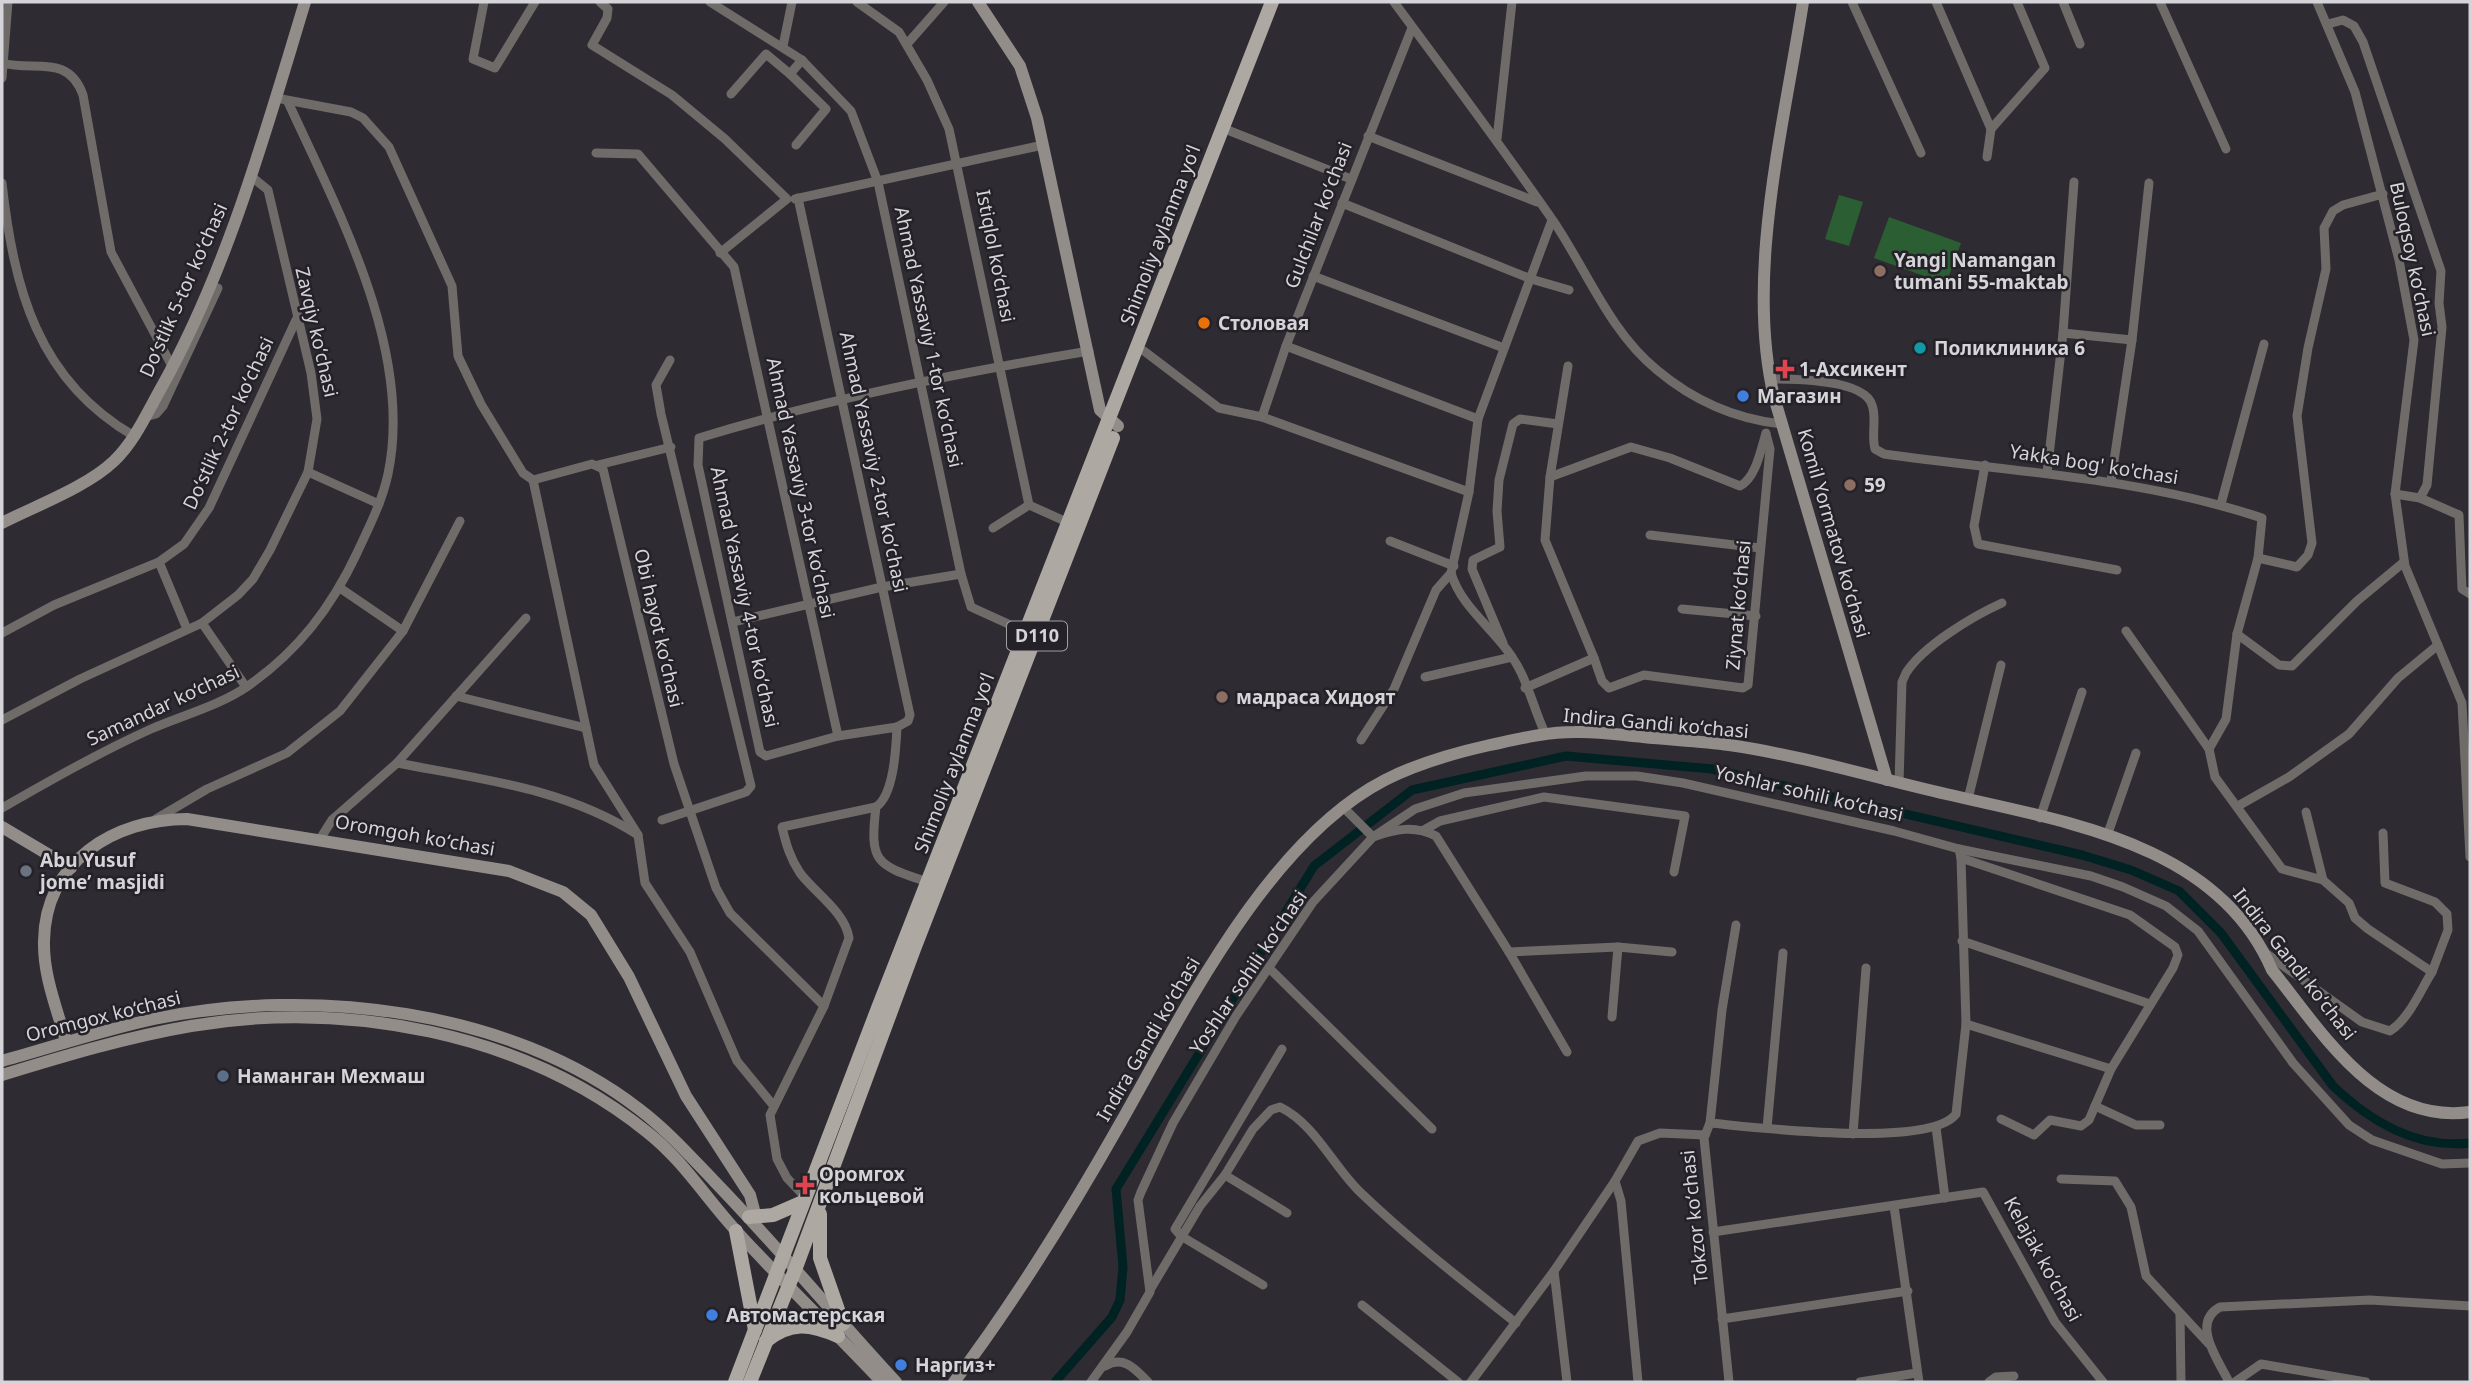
<svg xmlns="http://www.w3.org/2000/svg" width="2472" height="1384" font-family="'Noto Sans',sans-serif">
<style>
.green{fill:#2b5e32}
.lines{fill:none;stroke-linecap:round;stroke-linejoin:round}
.canal{stroke:#002223;stroke-width:9}
.street{stroke:#6e6b68;stroke-width:9}
.secondary{stroke:#928d89;stroke-width:12}
.primary{stroke:#aea8a2;stroke-width:14}
.education-dot{fill:#8d6e63;stroke:#242228;stroke-width:2.5}
.food-dot{fill:#e8710a;stroke:#242228;stroke-width:2.5}
.culture-dot{fill:#0f9aa8;stroke:#242228;stroke-width:2.5}
.health-dot{fill:#e0444e;stroke:#242228;stroke-width:2.5}
.shop-dot{fill:#3f7fe0;stroke:#242228;stroke-width:2.5}
.worship-dot{fill:#6b7280;stroke:#242228;stroke-width:2.5}
.service-dot{fill:#5c6f8a;stroke:#242228;stroke-width:2.5}
.labels{text-anchor:middle;stroke-width:5;stroke-linejoin:round;paint-order:stroke}
.shield{fill:#242228;stroke:#a09fa3;stroke-width:2}
.shield-label{font-size:18px;font-weight:bold;fill:#d5d4d8}
.street-label{font-size:19px;fill:#d5d4d8;stroke:#242228}
.poi-label{font-size:19px;font-weight:bold;fill:#d5d4d8;stroke:#242228;text-anchor:start}
</style>
<rect width="100%" height="100%" fill="#2e2b32"/>
<g class="green">
<polygon points="1839,195 1863,202 1849,246 1825,239"/>
<polygon points="1889,217 1961,243 1946,284 1874,258"/>
</g>
<g class="lines">
<path class="canal" d="M1055,1382L1112,1317L1120,1300L1123,1267L1116,1189L1314,866L1412,790L1566,756L1712,769L2082,855L2131,870L2179,891L2221,933L2333,1086C2371,1122 2416,1149 2470,1143"/>
<g class="street">
<polyline points="484,2 473,59 495,68 535,2"/>
<polyline points="600,2 608,9 607,18 592,45 672,95 725,139 787,199 720,253"/>
<polyline points="710,2 802,60 851,111 878,182 961,574 971,607 1026,632"/>
<polyline points="857,2 899,32 927,80 949,129 1029,505 1069,523"/>
<path d="M1394,2C1448,75 1502,147 1554,222C1587,271 1610,332 1657,370C1694,401 1734,419 1782,424"/>
<polyline points="1852,2 1921,153"/>
<polyline points="1936,2 1991,129 1987,157"/>
<polyline points="2063,2 2080,44"/>
<polyline points="2160,2 2226,149"/>
<polyline points="2317,2 2355,92 2399,260 2414,340 2395,494 2405,566 2462,703 2470,857"/>
<polyline points="2328,24 2343,20 2354,26 2363,42 2441,271 2439,303 2442,327 2427,485 2420,498 2395,494"/>
<polyline points="907,44 944,2"/>
<polyline points="783,46 792,2"/>
<path d="M2,63C34,72 68,53 83,95L111,252L173,368"/>
<polyline points="2,78 8,2"/>
<polyline points="731,94 766,54 790,74"/>
<polyline points="276,98 351,112 363,118 389,147 452,286 458,356 481,404 523,473 533,480 592,464 603,469 674,764 716,888 730,913 824,1006"/>
<polyline points="1991,129 2045,68 2017,2"/>
<polyline points="1230,131 1351,179"/>
<polyline points="1368,136 1537,202"/>
<polyline points="1497,139 1512,2"/>
<polyline points="796,145 826,109 790,74 802,60"/>
<polyline points="596,153 638,154 734,267 838,736"/>
<path d="M2,183C14,288 37,380 134,436"/>
<polyline points="798,198 910,715 908,721 897,727"/>
<polyline points="795,199 1043,145"/>
<polyline points="1342,203 1531,279 1569,290"/>
<polyline points="1313,276 1504,348"/>
<polyline points="2063,333 2132,340"/>
<polyline points="1286,346 1478,419"/>
<polyline points="1144,351 1219,408 1262,417 1469,492"/>
<path d="M1770,379C1792,379 1864,379 1872,405C1877,418 1871,435 1875,449L1884,454C2011,472 2139,477 2262,518L2258,558L2237,634L2226,719L2209,749"/>
<polyline points="145,417 156,414 163,406 218,288"/>
<polyline points="1262,417 1286,346 1412,28"/>
<polyline points="598,465 671,447"/>
<polyline points="1985,465 1974,526 1978,544 2117,570"/>
<polyline points="308,472 379,504"/>
<polyline points="2047,473 2063,333 2074,182"/>
<path d="M1550,477L1631,447L1670,458L1740,486C1756,478 1761,449 1766,433"/>
<polyline points="533,480 594,765 638,835 645,883 690,952 737,1061 773,1105"/>
<polyline points="2111,481 2132,340 2149,183"/>
<polyline points="2420,498 2459,515 2462,589 2470,594"/>
<polyline points="2221,504 2264,344"/>
<polyline points="993,528 1029,505"/>
<polyline points="1650,535 1760,548"/>
<polyline points="1390,541 1454,566"/>
<polyline points="2258,558 2297,567 2308,555 2312,543 2297,416 2308,348 2326,269 2324,228 2333,211 2343,205 2383,194"/>
<polyline points="159,562 187,629"/>
<polyline points="340,588 403,631"/>
<polyline points="1682,609 1756,616"/>
<polyline points="733,622 882,587 961,574"/>
<polyline points="202,623 246,687"/>
<path d="M2126,631L2209,749L2215,777L2282,869L2323,880L2349,903L2355,918L2368,929L2432,972C2420,991 2409,1019 2390,1031L2362,1022L2264,952"/>
<polyline points="2,633 54,605 159,562 184,544 209,508 296,320"/>
<polyline points="2237,634 2279,665 2292,666 2357,601 2404,562"/>
<polyline points="1503,643 1472,569 1473,560 1500,547 1497,511 1499,480 1513,424 1520,419 1558,424"/>
<polyline points="1594,658 1602,681 1609,688 1644,675 1743,688 1748,685 1770,449 1766,434"/>
<polyline points="1425,677 1512,657"/>
<polyline points="1525,688 1594,658 1545,540 1550,477 1568,366"/>
<polyline points="456,696 586,728"/>
<polyline points="2,720 80,679 202,623 238,595 253,579 270,550 308,472 317,419 311,373 268,190 252,177"/>
<path d="M1545,733C1534,710 1527,678 1512,657C1493,628 1461,607 1451,573L1469,492L1478,419L1552,220"/>
<polyline points="1361,740 1394,689 1436,590 1451,573"/>
<path d="M397,763C480,779 565,788 638,835"/>
<path d="M1899,783L1902,682L1906,673C1923,646 1973,616 2002,603"/>
<polyline points="1968,799 2001,665"/>
<polyline points="2238,806 2289,777 2349,734 2398,678 2438,645"/>
<path d="M2,808C51,780 100,752 151,729C183,715 219,706 248,686C298,651 331,608 357,553C369,527 382,502 388,474C414,351 338,211 288,102"/>
<path d="M1344,808L1373,837C1396,829 1414,825 1436,836L1509,952L1618,947L1612,1017"/>
<polyline points="2306,812 2323,880"/>
<polyline points="2040,818 2082,692"/>
<polyline points="156,819 207,789 287,753 340,711 403,631 460,521"/>
<polyline points="662,820 746,792 751,786 661,414 656,385 670,360"/>
<polyline points="1424,830 1440,821 1544,797 1685,816 1674,872"/>
<polyline points="2383,833 2385,883 2435,902 2447,914 2448,930 2432,972"/>
<polyline points="2107,836 2136,753"/>
<polyline points="320,839 332,820 397,763 526,618"/>
<polyline points="1961,858 2130,915 2175,947 2178,955 2173,968 2111,1069 2095,1106 2136,1125 2160,1125"/>
<path d="M928,882C877,865 869,864 876,807C894,795 896,748 897,727L838,736L766,756L760,752L698,465L699,438C826,399 958,373 1089,351"/>
<polyline points="1962,941 2150,1004"/>
<polyline points="1618,947 1672,952"/>
<polyline points="1509,952 1567,1052"/>
<polyline points="1270,969 1432,1129"/>
<polyline points="1966,1024 2111,1069"/>
<polyline points="2001,1119 2034,1135 2050,1120 2081,1126 2089,1120 2095,1106"/>
<path d="M1710,1123C1754,1127 1930,1149 1956,1114L1966,1024L1961,858L1959,849"/>
<polyline points="1936,1127 1945,1198"/>
<polyline points="1767,1128 1783,953"/>
<polyline points="1853,1134 1866,968"/>
<polyline points="1225,1175 1287,1213"/>
<polyline points="2061,1179 2115,1181 2131,1207 2146,1276 2209,1344"/>
<polyline points="1615,1181 1621,1201 1638,1382"/>
<path d="M805,1197L787,1178L777,1159L770,1115L824,1006L849,938C845,912 815,893 800,873C790,858 786,844 782,827L876,807"/>
<polyline points="1894,1206 1919,1382"/>
<polyline points="1713,1232 1983,1192 2055,1322 2103,1382"/>
<polyline points="1554,1271 1567,1382"/>
<polyline points="1263,1285 1181,1236 1175,1229 1282,1049"/>
<path d="M1150,1290L1200,1206L1225,1175L1253,1129L1271,1110L1280,1107C1315,1124 1333,1166 1360,1192C1409,1239 1463,1281 1516,1323"/>
<polyline points="1362,1305 1458,1382"/>
<polyline points="2180,1314 2181,1382"/>
<polyline points="1722,1319 1908,1291"/>
<path d="M1105,1366C1124,1355 1135,1369 1148,1382"/>
<polyline points="1091,1382 1127,1332 1150,1292 1138,1200 1141,1192 1173,1123 1236,1016 1313,902 1373,837 1415,809 1464,793 1586,776 1637,776 1683,783 1894,831 1959,849 2091,876 2123,887 2166,906 2198,931 2293,1063 2349,1125 2372,1140 2442,1164 2470,1163"/>
<polyline points="1471,1382 1554,1271 1615,1181 1638,1141 1660,1133 1705,1135"/>
<polyline points="1729,1382 1704,1138 1710,1123 1722,1010 1736,925"/>
<polyline points="1860,1382 1917,1373"/>
<polyline points="1989,1382 1996,1377 2014,1376"/>
<path d="M2229,1382C2219,1361 2190,1323 2220,1307L2370,1300L2470,1306"/>
<polyline points="2235,1382 2261,1364 2366,1382"/>
</g>
<g class="secondary">
<polyline points="978,2 1020,66 1037,118 1100,410 1118,426"/>
<path d="M1803,2C1784,126 1745,274 1774,397L1887,780"/>
<path d="M2,523C35,506 87,487 114,461C134,442 146,415 160,390C228,269 265,133 305,2"/>
<polyline points="2,827 71,868"/>
<path d="M66,1041C57,1009 43,975 44,941C45,861 115,819 187,819L509,871L563,892L591,915L629,977L686,1096L750,1195L754,1210L749,1217"/>
<path d="M2,1061C53,1047 103,1030 154,1019C311,986 510,1009 639,1109C668,1131 691,1157 715,1182C778,1247 835,1316 896,1382"/>
<path d="M2,1075C64,1056 127,1037 191,1026C346,1000 523,1032 647,1132C684,1161 707,1200 739,1234C785,1284 835,1332 882,1382"/>
<path d="M954,1382C1016,1300 1070,1212 1121,1122C1184,1011 1268,840 1385,780C1418,763 1454,753 1490,745C1518,739 1546,732 1575,732C1597,731 1621,735 1643,737C1672,740 1701,741 1729,745C1800,755 1876,778 1946,794C2065,822 2218,843 2272,970C2322,1032 2377,1125 2470,1112"/>
</g>
<g class="primary">
<polyline points="820,1214 820,1258 843,1324"/>
<polyline points="749,1217 773,1215 803,1202"/>
<polyline points="736,1231 755,1330"/>
<path d="M766,1341C791,1321 810,1324 838,1336"/>
<polyline points="735,1382 878,1008 1272,2"/>
<polyline points="750,1382 795,1270 914,949 1113,438"/>
</g>
</g>
<g class="education-dot">
<circle cx="1880" cy="271" r="7"/>
<circle cx="1850" cy="485" r="7"/>
<circle cx="1222" cy="697" r="7"/>
</g>
<circle class="food-dot" cx="1204" cy="323" r="7"/>
<circle class="culture-dot" cx="1920" cy="348" r="7"/>
<g class="health-dot">
<path d="M1781.5 358.5h7v7h7v7h-7v7h-7v-7h-7v-7h7z"/>
<path d="M801.5 1174.5h7v7h7v7h-7v7h-7v-7h-7v-7h7z"/>
</g>
<g class="shop-dot">
<circle cx="1743" cy="396" r="7"/>
<circle cx="712" cy="1315" r="7"/>
<circle cx="901" cy="1365" r="7"/>
</g>
<circle class="worship-dot" cx="26" cy="871" r="7"/>
<circle class="service-dot" cx="223" cy="1076" r="7"/>
<g class="labels">
<rect class="shield" x="1007" y="621.5" width="60" height="29" rx="5"/>
<g class="shield-label">
<text x="1037" y="642">D110</text>
</g>
<g class="street-label">
<text transform="translate(1318 215) rotate(-69)" y="7">Gulchilar koʻchasi</text>
<text transform="translate(1160 235) rotate(-69)" y="7">Shimoliy aylanma yoʻl</text>
<text transform="translate(996 256) rotate(79)" y="7">Istiqlol ko‘chasi</text>
<text transform="translate(2413 259) rotate(78)" y="7">Buloqsoy koʻchasi</text>
<text transform="translate(183 290) rotate(-66)" y="7">Doʻstlik 5-tor koʻchasi</text>
<text transform="translate(317 332) rotate(77)" y="7">Zavqiy koʻchasi</text>
<text transform="translate(929 337) rotate(78)" y="7">Ahmad Yassaviy 1-tor koʻchasi</text>
<text transform="translate(228 423) rotate(-65)" y="7">Doʻstlik 2-tor koʻchasi</text>
<text transform="translate(874 462) rotate(78)" y="7">Ahmad Yassaviy 2-tor koʻchasi</text>
<text transform="translate(2094 464) rotate(9)" y="7">Yakka bog' ko'chasi</text>
<text transform="translate(801 488) rotate(78)" y="7">Ahmad Yassaviy 3-tor koʻchasi</text>
<text transform="translate(1834 533) rotate(74)" y="7">Komil Yormatov koʻchasi</text>
<text transform="translate(745 597) rotate(78)" y="7">Ahmad Yassaviy 4-tor koʻchasi</text>
<text transform="translate(1738 605) rotate(-85)" y="7">Ziynat koʻchasi</text>
<text transform="translate(659 628) rotate(77)" y="7">Obi hayot koʻchasi</text>
<text transform="translate(163 705) rotate(-25)" y="7">Samandar ko‘chasi</text>
<text transform="translate(1656 723) rotate(5)" y="7">Indira Gandi koʻchasi</text>
<text transform="translate(954 763) rotate(-69)" y="7">Shimoliy aylanma yoʻl</text>
<text transform="translate(1809 793) rotate(13)" y="7">Yoshlar sohili koʻchasi</text>
<text transform="translate(415 835) rotate(10)" y="7">Oromgoh koʻchasi</text>
<text transform="translate(2295 964) rotate(52)" y="7">Indira Gandi koʻchasi</text>
<text transform="translate(1248 972) rotate(-56)" y="7">Yoshlar sohili koʻchasi</text>
<text transform="translate(103 1016) rotate(-14)" y="7">Oromgox ko‘chasi</text>
<text transform="translate(1148 1039) rotate(-60)" y="7">Indira Gandi koʻchasi</text>
<text transform="translate(1694 1217) rotate(-96)" y="7">Tokzor koʻchasi</text>
<text transform="translate(2043 1259) rotate(61)" y="7">Kelajak koʻchasi</text>
</g>
<g class="poi-label">
<text x="1894" y="267">Yangi Namangan<tspan x="1894" dy="22">tumani 55-maktab</tspan></text>
<text x="1218" y="330">Столовая</text>
<text x="1934" y="355">Поликлиника 6</text>
<text x="1799" y="376">1-Ахсикент</text>
<text x="1757" y="403">Магазин</text>
<text x="1864" y="492">59</text>
<text x="1236" y="704">мадраса Хидоят</text>
<text x="40" y="867">Abu Yusuf<tspan x="40" dy="22">jome’ masjidi</tspan></text>
<text x="237" y="1083">Наманган Мехмаш</text>
<text x="819" y="1181">Оромгох<tspan x="819" dy="22">кольцевой</tspan></text>
<text x="726" y="1322">Автомастерская</text>
<text x="915" y="1372">Наргиз+</text>
</g>
</g>
<rect width="2472" height="1384" fill="none" stroke="#d5d4d8" stroke-width="7"/>
</svg>
